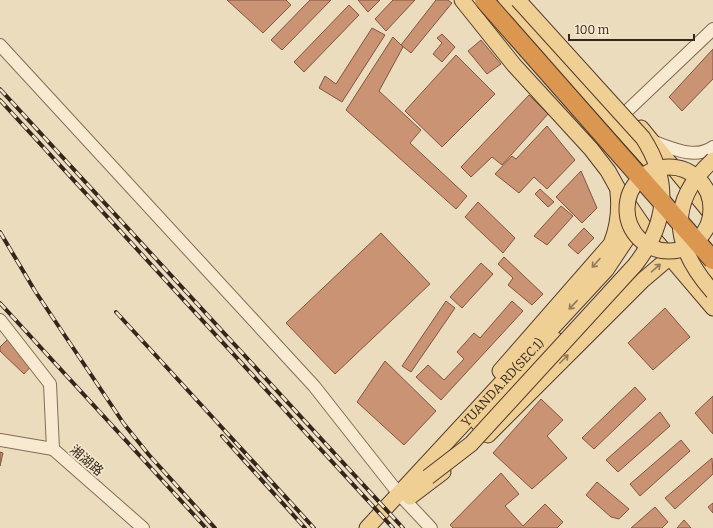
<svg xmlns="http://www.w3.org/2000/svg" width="713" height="528" font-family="Bitter,'Noto Sans SC',serif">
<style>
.building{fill:#ca9374;stroke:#82553e}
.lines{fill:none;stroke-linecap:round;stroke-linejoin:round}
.minor-casing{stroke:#846c57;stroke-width:14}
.major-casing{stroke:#513b2c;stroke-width:17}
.minor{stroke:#f7ead0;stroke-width:12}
.major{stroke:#f0cf95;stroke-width:15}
.rail-casing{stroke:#33261c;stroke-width:4}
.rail{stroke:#f4e7cd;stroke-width:2.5;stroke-dasharray:8;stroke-linecap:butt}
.major-bridge-casing{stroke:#513b2c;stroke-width:17;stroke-linecap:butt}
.highway-bridge-casing{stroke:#513b2c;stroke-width:20;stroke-linecap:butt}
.major-bridge{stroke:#f0cf95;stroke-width:15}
.highway-bridge{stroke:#db964f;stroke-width:18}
.oneway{stroke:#927a58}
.labels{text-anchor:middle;stroke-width:3.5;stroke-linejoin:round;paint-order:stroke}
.street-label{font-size:13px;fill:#33261c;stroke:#f4e7cd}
</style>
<rect width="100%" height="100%" fill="#ecdcbe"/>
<g class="building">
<polygon points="227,0 286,0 291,5 263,33"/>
<polygon points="310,0 331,0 282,50 271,40"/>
<polygon points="358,0 380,0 368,12"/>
<polygon points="393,0 415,0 386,31 375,19"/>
<polygon points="436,0 448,0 452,3 411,53 401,45"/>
<polygon points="349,5 359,15 304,72 294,62"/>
<polygon points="372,28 385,35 342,102 319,88 325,76 336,84"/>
<polygon points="442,34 455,47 442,62 433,54 442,43 437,38"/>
<polygon points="393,37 403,47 379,91 421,130 410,143 467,196 456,209 346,110"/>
<polygon points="481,40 501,64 487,74 468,51"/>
<polygon points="713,49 713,79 682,111 669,97"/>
<polygon points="456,55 495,94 442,147 405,111"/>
<polygon points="529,95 548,114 502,165 492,157 471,177 461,167"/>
<polygon points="547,126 575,160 547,189 534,177 519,193 495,174 512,156 516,159"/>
<polygon points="581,171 597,208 582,223 556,197"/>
<polygon points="540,189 554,202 548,207 535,194"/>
<polygon points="478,202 515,238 503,253 465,217"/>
<polygon points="561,206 573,216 547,245 534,236"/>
<polygon points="584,228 594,238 578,254 568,245"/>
<polygon points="381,233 430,284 335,374 286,323"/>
<polygon points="504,257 543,294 532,305 508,285 513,278 498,264"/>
<polygon points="481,263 493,274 462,308 450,297"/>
<polygon points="446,301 455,308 411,372 402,366"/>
<polygon points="512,301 523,311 441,400 416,377 428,365 444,380 464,359 457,352 474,333 480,338"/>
<polygon points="665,308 690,337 653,370 628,343"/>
<polygon points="9,338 34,363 24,374 0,351 0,347"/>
<polygon points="385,361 436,411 404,445 357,402"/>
<polygon points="635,387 646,399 594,449 582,438"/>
<polygon points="713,396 713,434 695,413"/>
<polygon points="541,399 563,420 547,436 567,458 532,489 493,453"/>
<polygon points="660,412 670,426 618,472 606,460"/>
<polygon points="681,440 690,451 640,496 630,484"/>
<polygon points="0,452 3,453 0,466"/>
<polygon points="712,458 713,474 675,509 665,498"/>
<polygon points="501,473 519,494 505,506 523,526 545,504 563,522 557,528 453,528 450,525"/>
<polygon points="597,482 629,509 619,519 611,517 586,495"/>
<polygon points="713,503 713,513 708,507"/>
<polygon points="655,507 668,522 662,528 631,528"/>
<polygon points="684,520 691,528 677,528"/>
</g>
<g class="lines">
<defs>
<g id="minor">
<polyline points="0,45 314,386 399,494 431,528"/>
<polyline points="627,111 713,29"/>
<path d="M654,142C672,148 695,160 713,147"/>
<polyline points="0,320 50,384 53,449"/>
<polyline points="0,440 53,449 143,528"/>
</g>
<g id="major">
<polyline points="462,0 514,65 591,149 608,171 618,189 644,227 713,308"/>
<polyline points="505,0 656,168"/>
<polyline points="641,128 713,216"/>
<polyline points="694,251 713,274"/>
<path d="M500,371L611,244C618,227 620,211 618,192"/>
<polyline points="478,423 556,340"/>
<polyline points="488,435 643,280 670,257"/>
<polyline points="410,497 443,472"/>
<path id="s1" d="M367,528L606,270L632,231"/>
</g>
</defs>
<use href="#minor" class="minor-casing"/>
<use href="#major" class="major-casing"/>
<use href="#minor" class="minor"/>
<use href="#major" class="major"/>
<defs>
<g id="rail">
<polyline points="0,89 403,528"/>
<polyline points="0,100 393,528"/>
<polyline points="0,232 35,291 124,424 149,455 215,528"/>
<polyline points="0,303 206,528"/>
<polyline points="116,312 314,528"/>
<polyline points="222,436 305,528"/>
</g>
</defs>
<use href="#rail" class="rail-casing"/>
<use href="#rail" class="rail"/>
<defs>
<g id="major-bridge">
<path d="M713,160C666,203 673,247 713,292"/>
<circle cx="669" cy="209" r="42"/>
<path d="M428,477L471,444L635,265C667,224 672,183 643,138L518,0"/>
</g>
<polyline id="highway-bridge" points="484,0 713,260"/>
</defs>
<use href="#major-bridge" class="major-bridge-casing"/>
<use href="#highway-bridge" class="highway-bridge-casing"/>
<use href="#major-bridge" class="major-bridge"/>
<use href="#highway-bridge" class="highway-bridge"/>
</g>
<defs><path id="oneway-shaft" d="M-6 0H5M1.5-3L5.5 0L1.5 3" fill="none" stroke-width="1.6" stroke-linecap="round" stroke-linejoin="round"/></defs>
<g class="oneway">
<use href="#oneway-shaft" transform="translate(596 263) rotate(132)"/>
<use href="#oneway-shaft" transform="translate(656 268) rotate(-41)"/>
<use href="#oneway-shaft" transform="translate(573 305) rotate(133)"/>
<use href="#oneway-shaft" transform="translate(564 359) rotate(-45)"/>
</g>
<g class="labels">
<g class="street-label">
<text dy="5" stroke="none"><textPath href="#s1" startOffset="199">YUANDA.RD(SEC.1)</textPath></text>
<text transform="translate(87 460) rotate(41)" y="5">湘湖路</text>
</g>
</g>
<path d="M569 34v6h125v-6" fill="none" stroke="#33261c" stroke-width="2"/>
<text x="575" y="34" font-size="12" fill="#33261c" stroke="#f4e7cd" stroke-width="3" paint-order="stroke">100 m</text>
</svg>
